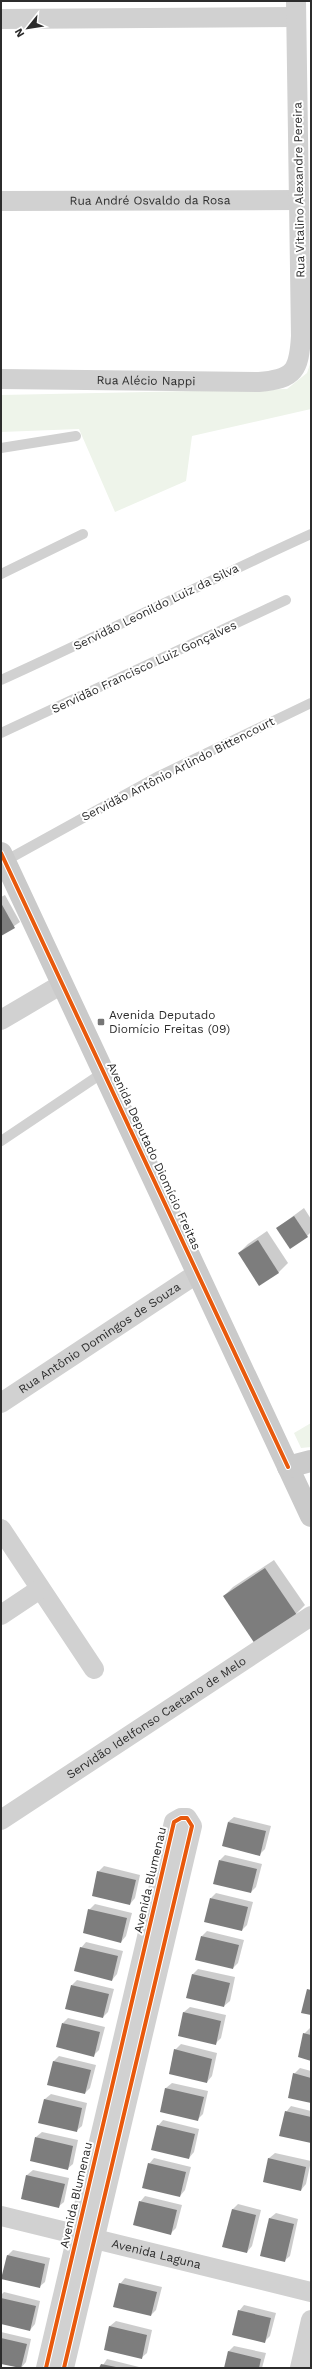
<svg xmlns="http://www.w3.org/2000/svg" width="312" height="2369" font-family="'Work Sans',sans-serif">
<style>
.green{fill:#eef4ea}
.shadow{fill:#0003}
.building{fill:#7d7d7d}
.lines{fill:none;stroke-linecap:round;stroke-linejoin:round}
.lane{stroke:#d1d1d1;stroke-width:10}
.street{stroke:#d1d1d1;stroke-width:20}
.secondary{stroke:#cacaca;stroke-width:22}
.cycleway-casing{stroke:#fff;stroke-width:6}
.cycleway{stroke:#e8590c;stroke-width:4}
.poi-dot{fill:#767676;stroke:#fff;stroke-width:1.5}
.labels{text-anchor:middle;stroke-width:4;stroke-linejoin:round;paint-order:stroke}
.street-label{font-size:12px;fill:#2c2c2c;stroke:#fff}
.poi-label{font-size:12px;fill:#2c2c2c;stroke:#fff;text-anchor:start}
</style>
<rect width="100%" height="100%" fill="#fff"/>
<g class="green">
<polygon points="311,361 311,409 192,436 186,481 115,512 79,429 1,432 1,395 287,389 307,373"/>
<polygon points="311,1423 311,1447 301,1448 294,1433"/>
</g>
<g class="shadow">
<polygon points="5,895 20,922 1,935 1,897"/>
<polygon points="304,1208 311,1219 311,1232 307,1236 277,1228"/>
<polygon points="267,1231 288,1263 279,1272 259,1285 239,1253 248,1244"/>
<polygon points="274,1560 305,1605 296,1614 224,1596 233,1587"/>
<polygon points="234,1817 271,1826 265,1849 260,1854 228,1822"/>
<polygon points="225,1855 262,1864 256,1887 251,1892 220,1860"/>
<polygon points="104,1866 140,1875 135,1898 130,1904 98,1872"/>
<polygon points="216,1893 253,1902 247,1925 242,1930 211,1898"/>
<polygon points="95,1904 132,1913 126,1936 121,1942 89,1910"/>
<polygon points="207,1931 244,1940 238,1963 233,1968 202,1936"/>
<polygon points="86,1942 123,1951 117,1974 112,1980 81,1948"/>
<polygon points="198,1969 235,1977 230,2001 224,2006 188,1997 193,1974"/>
<polygon points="77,1980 114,1989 108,2012 103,2017 72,1985"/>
<polygon points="190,2007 226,2015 221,2038 215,2044 179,2035 184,2012"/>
<polygon points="68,2018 105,2027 99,2050 94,2055 63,2023"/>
<polygon points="310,2028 311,2029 311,2060 304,2034"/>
<polygon points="181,2044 217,2053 212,2076 207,2082 175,2050"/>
<polygon points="59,2056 96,2065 90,2088 85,2093 49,2084 54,2061"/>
<polygon points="300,2068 311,2071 311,2102 294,2074"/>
<polygon points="172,2083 208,2091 203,2114 197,2120 161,2111 166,2088"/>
<polygon points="51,2094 87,2103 82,2126 76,2131 40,2122 45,2099"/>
<polygon points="291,2106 311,2111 311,2142 286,2112"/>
<polygon points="163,2120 199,2129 194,2152 189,2158 158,2126"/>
<polygon points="42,2132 78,2140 73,2164 67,2169 36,2137"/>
<polygon points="275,2153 311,2161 306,2184 301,2190 264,2181 269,2158"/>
<polygon points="154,2158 191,2167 185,2190 180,2196 149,2164"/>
<polygon points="33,2170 69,2178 64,2202 58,2207 22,2198 27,2175"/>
<polygon points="145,2196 182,2205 176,2228 171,2233 140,2202"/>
<polygon points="238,2204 261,2210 252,2246 247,2252 224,2246 233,2209"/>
<polygon points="276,2213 298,2219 290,2256 284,2261 270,2218"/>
<polygon points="13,2250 50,2258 45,2282 39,2287 3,2278 8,2255"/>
<polygon points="125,2278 162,2287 156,2310 151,2315 120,2284"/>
<polygon points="4,2292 40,2301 35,2324 30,2330 1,2323 1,2295"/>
<polygon points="244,2305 276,2313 270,2336 265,2341 239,2311"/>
<polygon points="116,2321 152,2330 147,2353 141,2358 105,2349 110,2326"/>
<polygon points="1,2332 31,2339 26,2362 21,2368 1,2363"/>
<polygon points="234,2346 266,2353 262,2368 225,2368 229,2351"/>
<polygon points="107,2359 143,2368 101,2368"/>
</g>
<g class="building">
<polygon points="1,903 15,928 1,936"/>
<polygon points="294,1216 308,1237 290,1249 276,1228"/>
<polygon points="258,1240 279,1273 259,1286 238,1253"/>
<polygon points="265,1568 297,1615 255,1644 223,1596"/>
<polygon points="228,1822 266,1831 260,1856 222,1846"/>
<polygon points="219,1860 257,1869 251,1893 213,1884"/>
<polygon points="97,1871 136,1880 130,1905 92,1896"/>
<polygon points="210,1898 248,1907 242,1931 204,1922"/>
<polygon points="88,1909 127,1918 121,1943 83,1933"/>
<polygon points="201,1936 239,1945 233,1969 195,1960"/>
<polygon points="80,1947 118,1956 112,1981 74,1971"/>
<polygon points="192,1974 230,1983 224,2007 186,1998"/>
<polygon points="71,1985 109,1994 103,2018 65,2009"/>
<polygon points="307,1989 311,1990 311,2015 301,2013"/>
<polygon points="183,2012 221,2021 216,2045 178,2036"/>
<polygon points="62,2023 100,2032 94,2057 56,2047"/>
<polygon points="303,2033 311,2035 311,2061 298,2057"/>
<polygon points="174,2049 212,2059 207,2083 169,2074"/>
<polygon points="53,2061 91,2070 85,2094 47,2085"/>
<polygon points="293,2073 311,2078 311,2103 288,2098"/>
<polygon points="165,2088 204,2097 198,2121 160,2112"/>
<polygon points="44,2099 82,2108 77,2132 38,2123"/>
<polygon points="285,2111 311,2117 311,2143 279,2136"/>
<polygon points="157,2125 195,2134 189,2159 151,2150"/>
<polygon points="35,2137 73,2146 68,2170 30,2161"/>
<polygon points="268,2158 306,2167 301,2191 263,2182"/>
<polygon points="148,2163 186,2172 180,2197 142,2188"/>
<polygon points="26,2175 65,2184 59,2208 21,2199"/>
<polygon points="139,2201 177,2210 171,2235 133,2225"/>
<polygon points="232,2209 256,2215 247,2253 222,2247"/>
<polygon points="269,2218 294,2224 285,2262 260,2256"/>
<polygon points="7,2255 45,2264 40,2288 1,2279"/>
<polygon points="119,2283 157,2292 151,2316 113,2307"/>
<polygon points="1,2298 36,2306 30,2331 1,2324"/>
<polygon points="238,2310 271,2318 265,2343 232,2335"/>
<polygon points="109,2326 147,2335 142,2359 104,2350"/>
<polygon points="1,2338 27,2344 21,2368 1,2364"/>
<polygon points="228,2351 261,2359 259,2368 224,2368"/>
<polygon points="101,2364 116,2367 116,2368 99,2368"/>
</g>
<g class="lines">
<g class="lane">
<polyline points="1,448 76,436"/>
<polyline points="1,574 83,534"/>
<path d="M1,680C105,633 207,581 311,534"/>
<polyline points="1,733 286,600"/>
<polyline points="5,861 159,776 311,703"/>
<polyline points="1,1141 104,1072"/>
</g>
<g class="street">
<polyline points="1,19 296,17"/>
<path id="s1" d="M1,201L299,200"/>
<path id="s2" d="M1,379L259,382C295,379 299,370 301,336L296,1"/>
<polyline points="1,1020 62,984"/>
<path id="s3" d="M1,1403L198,1273"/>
<polyline points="1,1529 94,1669"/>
<polyline points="1,1615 40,1589"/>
<path id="s4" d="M1,1820L311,1616"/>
<path id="s5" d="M1,2216L311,2292"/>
<polyline points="46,2368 174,1822 181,1818 187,1818 192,1826 64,2368"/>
<polyline points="300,2368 311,2320"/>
</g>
<g class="secondary">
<polyline points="1,853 311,1516"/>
<polyline points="288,1467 311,1461"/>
</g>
<defs>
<g id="cycleway">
<polyline points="1,853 288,1467"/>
<polyline points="46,2368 174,1822 181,1818 187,1818 192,1826 64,2368"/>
</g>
</defs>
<use href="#cycleway" class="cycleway-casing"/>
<use href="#cycleway" class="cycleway"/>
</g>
<rect class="poi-dot" x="97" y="1018" width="8" height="8" rx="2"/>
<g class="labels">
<g class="street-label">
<text transform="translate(299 190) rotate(-91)" y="4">Rua Vitalino Alexandre Pereira</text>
<text dy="4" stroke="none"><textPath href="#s1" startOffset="149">Rua André Osvaldo da Rosa</textPath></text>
<text dy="4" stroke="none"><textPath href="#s2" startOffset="145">Rua Alécio Nappi</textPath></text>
<text transform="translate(156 607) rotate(-26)" y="4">Servidão Leonildo Luiz da Silva</text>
<text transform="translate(144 667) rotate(-25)" y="4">Servidão Francisco Luiz Gonçalves</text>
<text transform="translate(178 769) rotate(-27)" y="4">Servidão Antônio Arlindo Bittencourt</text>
<text transform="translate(154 1156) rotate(65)" y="4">Avenida Deputado Diomício Freitas</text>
<text dy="4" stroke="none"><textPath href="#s3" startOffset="118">Rua Antônio Domingos de Souza</textPath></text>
<text dy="4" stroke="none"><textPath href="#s4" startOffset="186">Servidão Idelfonso Caetano de Melo</textPath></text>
<text transform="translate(150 1880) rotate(-77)" y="4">Avenida Blumenau</text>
<text transform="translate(76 2195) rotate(-77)" y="4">Avenida Blumenau</text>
<text dy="4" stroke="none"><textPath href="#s5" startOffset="160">Avenida Laguna</textPath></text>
</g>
<g class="poi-label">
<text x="109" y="1019">Avenida Deputado<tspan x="109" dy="14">Diomício Freitas (09)</tspan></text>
</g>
</g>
<rect width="312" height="2369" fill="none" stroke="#2c2c2c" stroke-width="4"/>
<g transform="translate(28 28) rotate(240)" stroke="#ffffff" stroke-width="3" paint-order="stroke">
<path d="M0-3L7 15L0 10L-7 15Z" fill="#2c2c2c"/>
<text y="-6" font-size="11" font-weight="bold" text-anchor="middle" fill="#2c2c2c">N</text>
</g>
</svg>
